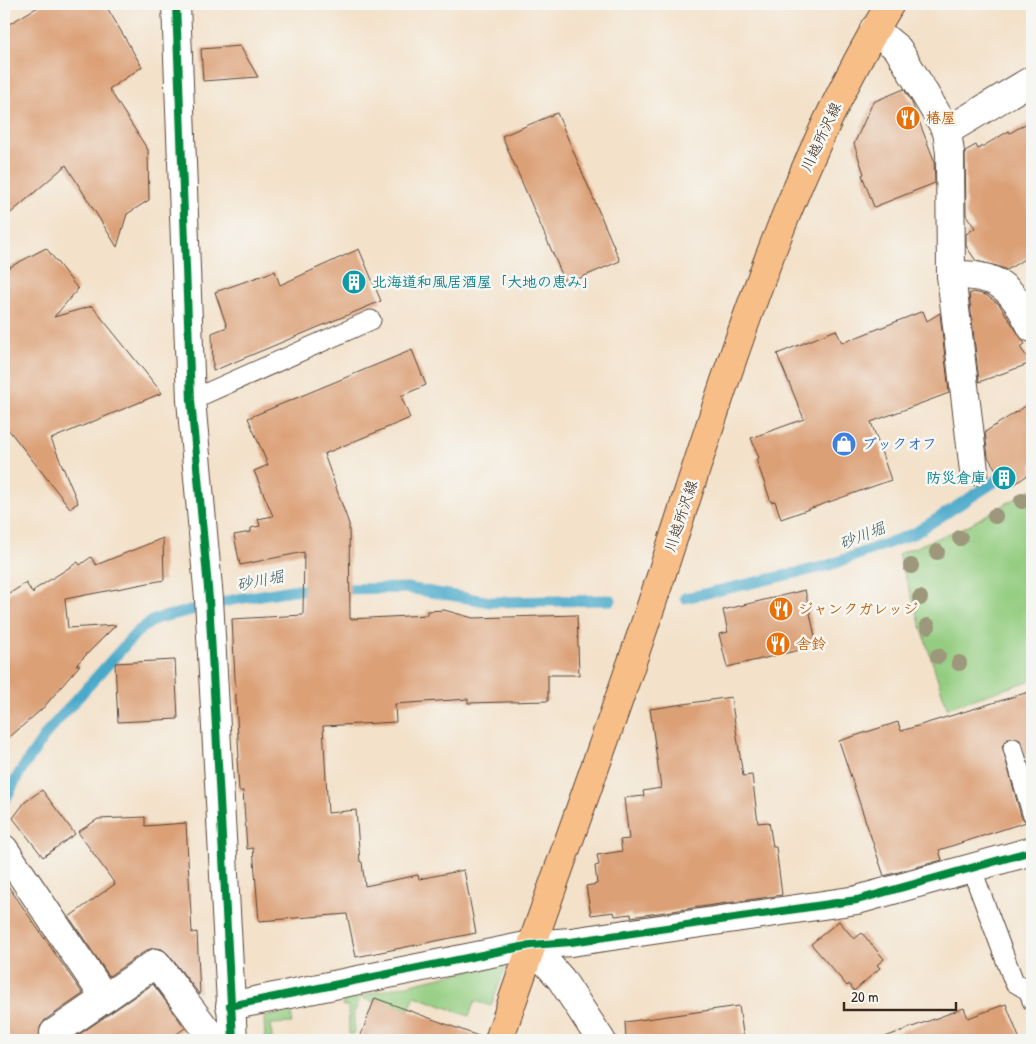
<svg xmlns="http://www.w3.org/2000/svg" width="1036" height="1044" font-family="'Patrick Hand','Klee One',sans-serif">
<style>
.green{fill:#94cd81;stroke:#687c50}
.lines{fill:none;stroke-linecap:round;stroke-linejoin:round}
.stream{stroke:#4aa9c9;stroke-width:11}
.building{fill:#dca077}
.lane-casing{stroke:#574538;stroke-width:21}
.street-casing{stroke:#574538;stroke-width:30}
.primary-casing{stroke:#574538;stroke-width:30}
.lane{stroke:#fff;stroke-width:19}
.street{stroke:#fff;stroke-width:28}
.primary{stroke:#f7be88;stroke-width:28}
.cycleway-casing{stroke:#f6f6f2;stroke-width:11}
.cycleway{stroke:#00873e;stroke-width:8}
.tree{fill:#9d977b}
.labels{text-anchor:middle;stroke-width:5;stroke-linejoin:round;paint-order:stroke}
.food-label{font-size:15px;font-weight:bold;fill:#c56008;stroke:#f6f6f2;text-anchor:start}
.street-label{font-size:15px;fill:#3b2a1e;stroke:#f6f6f2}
.culture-label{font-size:15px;font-weight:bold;fill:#0d838f;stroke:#f6f6f2;text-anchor:start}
.shop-label{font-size:15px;font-weight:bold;fill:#366cbe;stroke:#f6f6f2;text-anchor:start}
.water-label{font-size:16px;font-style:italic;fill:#415d62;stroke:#f6f6f2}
</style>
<rect width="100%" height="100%" fill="#f6f6f2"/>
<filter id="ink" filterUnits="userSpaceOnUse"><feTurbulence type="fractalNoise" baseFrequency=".02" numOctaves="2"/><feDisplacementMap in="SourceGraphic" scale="10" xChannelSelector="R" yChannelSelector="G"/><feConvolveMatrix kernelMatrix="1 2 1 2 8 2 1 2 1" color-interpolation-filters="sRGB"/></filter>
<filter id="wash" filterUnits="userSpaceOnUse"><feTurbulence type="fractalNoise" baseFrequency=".0096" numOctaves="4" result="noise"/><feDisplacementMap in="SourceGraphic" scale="20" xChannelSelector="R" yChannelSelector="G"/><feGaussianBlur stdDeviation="1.12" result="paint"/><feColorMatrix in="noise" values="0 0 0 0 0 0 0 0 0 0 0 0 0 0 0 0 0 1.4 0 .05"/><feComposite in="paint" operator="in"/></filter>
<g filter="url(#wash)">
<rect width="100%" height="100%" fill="#f3e1c9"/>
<g class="green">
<polygon points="1032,489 1032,680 947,708 898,554 965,527"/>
<polygon points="508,961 491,1006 475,1001 469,1016 415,996 409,1010 375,998 373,1002 360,997 354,1014 354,1034 349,1034 348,1006 343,1006 343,1000"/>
<polygon points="292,1011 292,1023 271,1024 272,1040 265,1040 264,1017"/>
</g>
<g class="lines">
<g class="stream">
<polyline points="336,589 407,588 491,602 611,600"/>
<polyline points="685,598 827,566 915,533 1032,458"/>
<polyline points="4,802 20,772 48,731 137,632 155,619 232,600 292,590 318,590"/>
</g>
</g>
<g id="blocks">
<g class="building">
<polygon points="43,4 105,4 142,67 109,89 148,150 149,200 127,214 117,247 66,165 4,219 4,27"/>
<polygon points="240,46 258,77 203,81 201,49"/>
<polygon points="904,89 912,103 934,160 935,183 874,207 862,175 864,174 854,144 873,102"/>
<polygon points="557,113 620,261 566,284 502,136"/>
<polygon points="1032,120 1032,254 1007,270 997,266 976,261 966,246 966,234 975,228 966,215 965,151 976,145 978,149 1009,131 1010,133"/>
<polygon points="46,248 78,289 54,317 92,306 162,393 51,439 78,503 70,508 4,424 4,270"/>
<polygon points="359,249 381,301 213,371 212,333 227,327 215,292 275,271 280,285"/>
<polygon points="973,292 986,295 999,304 1025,344 1020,347 1031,363 979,382 969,294"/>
<polygon points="923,311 927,321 940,313 949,393 871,422 891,480 781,519 775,501 771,502 756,459 759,458 751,438 804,419 777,354 836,330 842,343"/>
<polygon points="412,350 426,385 401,396 410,418 324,454 349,524 350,619 427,615 427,611 444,610 473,618 577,615 579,675 548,675 548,701 468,703 468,699 395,704 396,722 323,726 328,813 356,810 360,862 362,862 365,886 418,875 419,879 464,870 476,933 356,957 347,914 259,921 253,848 247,849 243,791 239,791 237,758 239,758 232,619 303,615 304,552 240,565 234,535 251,532 251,528 260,526 258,519 273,516 254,471 268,465 248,418"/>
<polygon points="1032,402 1032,472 1008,489 988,457 985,432"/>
<polygon points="163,538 164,580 65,599 68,628 116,625 76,665 80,665 43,708 4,742 4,597 26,583 33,594 34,590 78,562 80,565 91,557 96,565"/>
<polygon points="805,590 817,646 727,667 719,634 728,632 723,610"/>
<polygon points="175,660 178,719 118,722 115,663"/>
<polygon points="1032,691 1032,774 1020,740 1009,737 1002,746 1021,816 1026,822 939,850 942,860 884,876 839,741 898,722 901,731"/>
<polygon points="731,697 743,776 752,775 758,823 769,822 773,847 776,847 782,895 631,917 631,914 615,916 614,912 591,915 586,886 597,884 595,866 599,865 597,855 622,851 620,840 629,839 624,798 644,796 643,791 661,788 650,709"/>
<polygon points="42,790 75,834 43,857 13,818 25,802"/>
<polygon points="145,817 145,826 186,823 192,933 197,932 200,995 168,954 162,949 154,948 147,950 109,976 69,917 115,884 78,832 98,819"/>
<polygon points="4,880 83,994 45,1020 40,1027 41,1040 4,1040"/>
<polygon points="839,921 854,939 862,933 884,959 877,965 880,968 854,991 849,984 847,986 811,944"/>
<polygon points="153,984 185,1028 168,1040 74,1040 74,1038"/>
<polygon points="375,998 481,1037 481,1040 359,1040"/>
<polygon points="1006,1004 1020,1040 886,1040 885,1037 964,1008 968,1018"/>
<polygon points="739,1006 744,1040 626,1040 625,1022"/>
</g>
</g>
</g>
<g filter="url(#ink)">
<use href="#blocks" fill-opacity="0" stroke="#574538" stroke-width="1"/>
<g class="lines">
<defs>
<g id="lane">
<polyline points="191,400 371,320"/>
<polyline points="1013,748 1032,813"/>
<polyline points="972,870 1014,982 1029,991 1032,1001"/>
</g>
<g id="street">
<polyline points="176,4 191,400 209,599 233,1040"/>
<polyline points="874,29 898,49 947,131"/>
<path d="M951,275C1000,274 1011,287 1032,328"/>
<polyline points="974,471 951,275 950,153 947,131 1032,80"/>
<polyline points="4,849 105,998"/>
<polyline points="531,945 561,979 601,1040"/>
<polyline points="230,1006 531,945 571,942 857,900 1032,851"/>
<polyline points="59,1040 54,1033 156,963 214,1040"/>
</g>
<path id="primary" d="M499,1040C550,889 607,739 657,588C723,389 781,184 890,4"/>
</defs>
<use href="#lane" class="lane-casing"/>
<use href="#street" class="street-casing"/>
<use href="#primary" class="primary-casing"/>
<use href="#lane" class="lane"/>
<use href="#street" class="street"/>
<use href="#primary" class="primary"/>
<defs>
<g id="cycleway">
<polyline points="176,4 191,400 209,599 233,1040"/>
<polyline points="230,1006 531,945 571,942 857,900 1032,851"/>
</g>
</defs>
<use href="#cycleway" class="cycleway-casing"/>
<use href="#cycleway" class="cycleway"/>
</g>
<g class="tree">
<circle cx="1022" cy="501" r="8"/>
<circle cx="995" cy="516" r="8"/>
<circle cx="960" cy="538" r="8"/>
<circle cx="937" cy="552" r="8"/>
<circle cx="911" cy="566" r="8"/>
<circle cx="920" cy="598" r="8"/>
<circle cx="928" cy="626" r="8"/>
<circle cx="938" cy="656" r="8"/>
<circle cx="959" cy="663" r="8"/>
</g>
</g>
<defs>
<symbol id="restaurant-disc" viewBox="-11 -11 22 22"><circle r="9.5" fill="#e8710a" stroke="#f6f6f2"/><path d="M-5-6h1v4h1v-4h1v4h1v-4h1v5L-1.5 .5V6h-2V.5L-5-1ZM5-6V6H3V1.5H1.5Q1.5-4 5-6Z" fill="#fff"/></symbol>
<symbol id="building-disc" viewBox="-11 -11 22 22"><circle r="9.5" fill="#0f9aa8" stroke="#f6f6f2"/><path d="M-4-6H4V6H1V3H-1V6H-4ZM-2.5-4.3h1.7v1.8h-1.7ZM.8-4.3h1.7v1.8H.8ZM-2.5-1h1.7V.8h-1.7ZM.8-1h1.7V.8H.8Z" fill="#fff"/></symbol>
<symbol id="shop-disc" viewBox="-11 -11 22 22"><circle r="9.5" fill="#3f7fe0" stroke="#f6f6f2"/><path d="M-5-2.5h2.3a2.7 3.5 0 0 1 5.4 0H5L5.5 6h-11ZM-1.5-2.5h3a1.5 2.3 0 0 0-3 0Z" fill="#fff"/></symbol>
</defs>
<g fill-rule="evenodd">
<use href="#restaurant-disc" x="894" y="104" width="28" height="28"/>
<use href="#building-disc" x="340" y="268" width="28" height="28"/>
<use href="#shop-disc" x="830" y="430" width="28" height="28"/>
<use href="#building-disc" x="990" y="464" width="28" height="28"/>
<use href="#restaurant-disc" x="767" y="595" width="28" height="28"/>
<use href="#restaurant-disc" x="764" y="630" width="28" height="28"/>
</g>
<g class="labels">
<g class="food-label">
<text x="926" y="123">椿屋</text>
<text x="798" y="614">ジャンクガレッジ</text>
<text x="796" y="649">舎鈴</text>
</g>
<g class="street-label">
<text transform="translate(821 137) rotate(-65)" y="5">川越所沢線</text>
<text transform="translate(681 516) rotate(-72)" y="5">川越所沢線</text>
</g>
<g class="culture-label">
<text x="372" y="287">北海道和風居酒屋「大地の恵み」</text>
<text x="986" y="483" text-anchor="end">防災倉庫</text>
</g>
<g class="shop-label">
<text x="862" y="449">ブックオフ</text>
</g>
<g class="water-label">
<text transform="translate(862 535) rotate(-21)" y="6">砂川堀</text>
<text transform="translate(260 580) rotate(-11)" y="6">砂川堀</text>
</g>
</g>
<rect width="1036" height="1044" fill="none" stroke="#f6f6f2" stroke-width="20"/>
<path d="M844 1002v8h112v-8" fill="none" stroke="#3b2a1e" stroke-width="2.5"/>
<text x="851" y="1002" font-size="15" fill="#3b2a1e" stroke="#f6f6f2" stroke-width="4" paint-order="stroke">20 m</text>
</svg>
